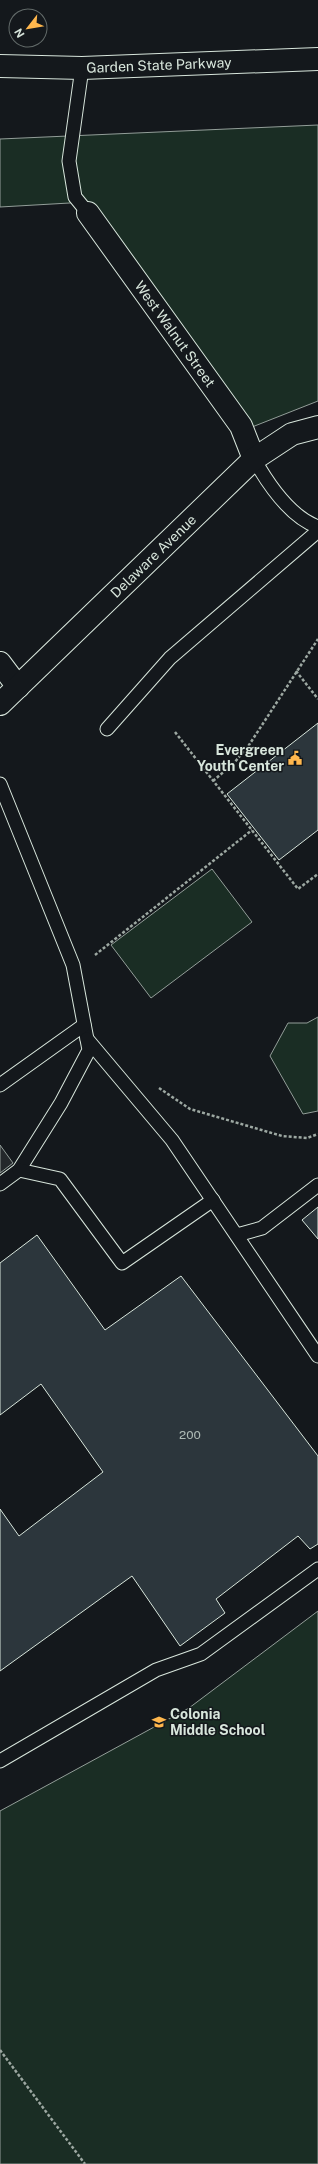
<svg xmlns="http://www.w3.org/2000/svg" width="318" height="2164" font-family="'Public Sans',sans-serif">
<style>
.green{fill:#1a2d24;stroke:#939e99}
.parking{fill:#24282b;stroke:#939e99}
.building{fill:#2c363c;stroke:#d8e6dc}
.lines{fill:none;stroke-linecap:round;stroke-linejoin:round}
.lane-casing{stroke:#d8e6dc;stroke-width:15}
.street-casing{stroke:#d8e6dc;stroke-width:24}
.highway-casing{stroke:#d8e6dc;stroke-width:24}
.path{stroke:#9da8a2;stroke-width:2.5;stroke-dasharray:3 2;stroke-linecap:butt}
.lane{stroke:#14181c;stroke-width:13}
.street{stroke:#14181c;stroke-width:22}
.highway{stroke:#14181c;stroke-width:22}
.labels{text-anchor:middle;stroke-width:3;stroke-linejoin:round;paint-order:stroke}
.number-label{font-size:12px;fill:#adbab4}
.street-label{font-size:14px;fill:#d8e6dc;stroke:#14181c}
.poi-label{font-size:14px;font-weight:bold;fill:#d8e6dc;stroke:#14181c;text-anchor:end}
</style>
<rect width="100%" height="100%" fill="#14181c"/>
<g class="green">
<polygon points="318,125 318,401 247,429 87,202 0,207 0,139"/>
<polygon points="212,869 252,922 151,998 111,945"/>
<polygon points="318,1017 318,1111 303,1114 270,1056 288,1023 307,1023"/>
<polygon points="318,1611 318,2164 0,2164 0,1811 189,1708"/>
</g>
<polygon class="parking" points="0,1145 13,1163 0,1173"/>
<g class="building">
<polygon points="318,723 318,830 279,860 227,794"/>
<polygon points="318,1207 318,1239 302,1220"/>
<polygon points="37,1235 105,1330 181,1276 318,1456 318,1544 310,1549 298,1536 216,1599 225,1613 180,1646 132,1576 0,1671 0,1509 19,1536 103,1472 41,1384 0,1415 0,1263"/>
</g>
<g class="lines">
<defs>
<g id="lane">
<polyline points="82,68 69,161 75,197 88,213"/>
<path d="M254,459C268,484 290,517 318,527"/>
<polyline points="107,729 170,658 318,531"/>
<polyline points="0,784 73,965 89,1050 61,1103 19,1170 0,1184"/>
<polyline points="87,1039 172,1140 318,1356"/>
<polyline points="0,1085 84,1025"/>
<polyline points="19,1170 60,1179 122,1263 213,1200"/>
<polyline points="237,1235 262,1228 318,1185"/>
<polyline points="0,1761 156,1670 201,1654 318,1569"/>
</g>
<g id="street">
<path id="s1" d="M88,213L241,426L254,459"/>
<polyline points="0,663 18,687"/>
<path id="s2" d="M0,704L254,459L292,434L318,427"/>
</g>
<g id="highway">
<path id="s3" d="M0,66L82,68L318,59"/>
</g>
</defs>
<use href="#lane" class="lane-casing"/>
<use href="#street" class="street-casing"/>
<use href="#highway" class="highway-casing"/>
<g class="path">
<polyline points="296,671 318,699"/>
<polyline points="175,732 298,889 318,874"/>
<polyline points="213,781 234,763 249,745 318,639"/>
<polyline points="95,955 252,830"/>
<polyline points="159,1088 190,1109 282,1136 307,1138 318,1134"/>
<polyline points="0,2050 85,2164"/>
</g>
<use href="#lane" class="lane"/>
<use href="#street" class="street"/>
<use href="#highway" class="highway"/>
</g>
<defs>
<symbol id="civic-bare" viewBox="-9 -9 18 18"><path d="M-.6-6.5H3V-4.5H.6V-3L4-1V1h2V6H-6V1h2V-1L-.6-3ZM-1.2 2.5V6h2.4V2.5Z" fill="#ffb74d" stroke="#14181c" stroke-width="2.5" paint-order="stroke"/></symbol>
<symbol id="school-bare" viewBox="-9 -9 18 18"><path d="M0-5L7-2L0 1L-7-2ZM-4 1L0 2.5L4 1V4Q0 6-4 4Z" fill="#ffb74d" stroke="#14181c" stroke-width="2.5" paint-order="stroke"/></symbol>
</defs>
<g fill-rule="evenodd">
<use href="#civic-bare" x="285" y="748" width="20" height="20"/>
<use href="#school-bare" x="149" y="1712" width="20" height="20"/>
</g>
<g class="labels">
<g class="number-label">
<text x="190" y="1439">200</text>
</g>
<g class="street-label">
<text dy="5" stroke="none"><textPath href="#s3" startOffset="159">Garden State Parkway</textPath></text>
<text dy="5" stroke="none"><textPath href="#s1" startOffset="149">West Walnut Street</textPath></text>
<text dy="5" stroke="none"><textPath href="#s2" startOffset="213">Delaware Avenue</textPath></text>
</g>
<g class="poi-label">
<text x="284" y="755">Evergreen<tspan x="284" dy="16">Youth Center</tspan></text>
<text x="170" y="1719" text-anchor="start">Colonia<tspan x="170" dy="16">Middle School</tspan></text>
</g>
</g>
<g transform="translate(28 28) rotate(239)"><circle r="19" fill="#14181c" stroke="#626a69"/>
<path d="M0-3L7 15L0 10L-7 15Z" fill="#ffb74d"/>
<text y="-6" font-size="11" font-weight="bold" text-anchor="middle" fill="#d8e6dc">N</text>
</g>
</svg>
